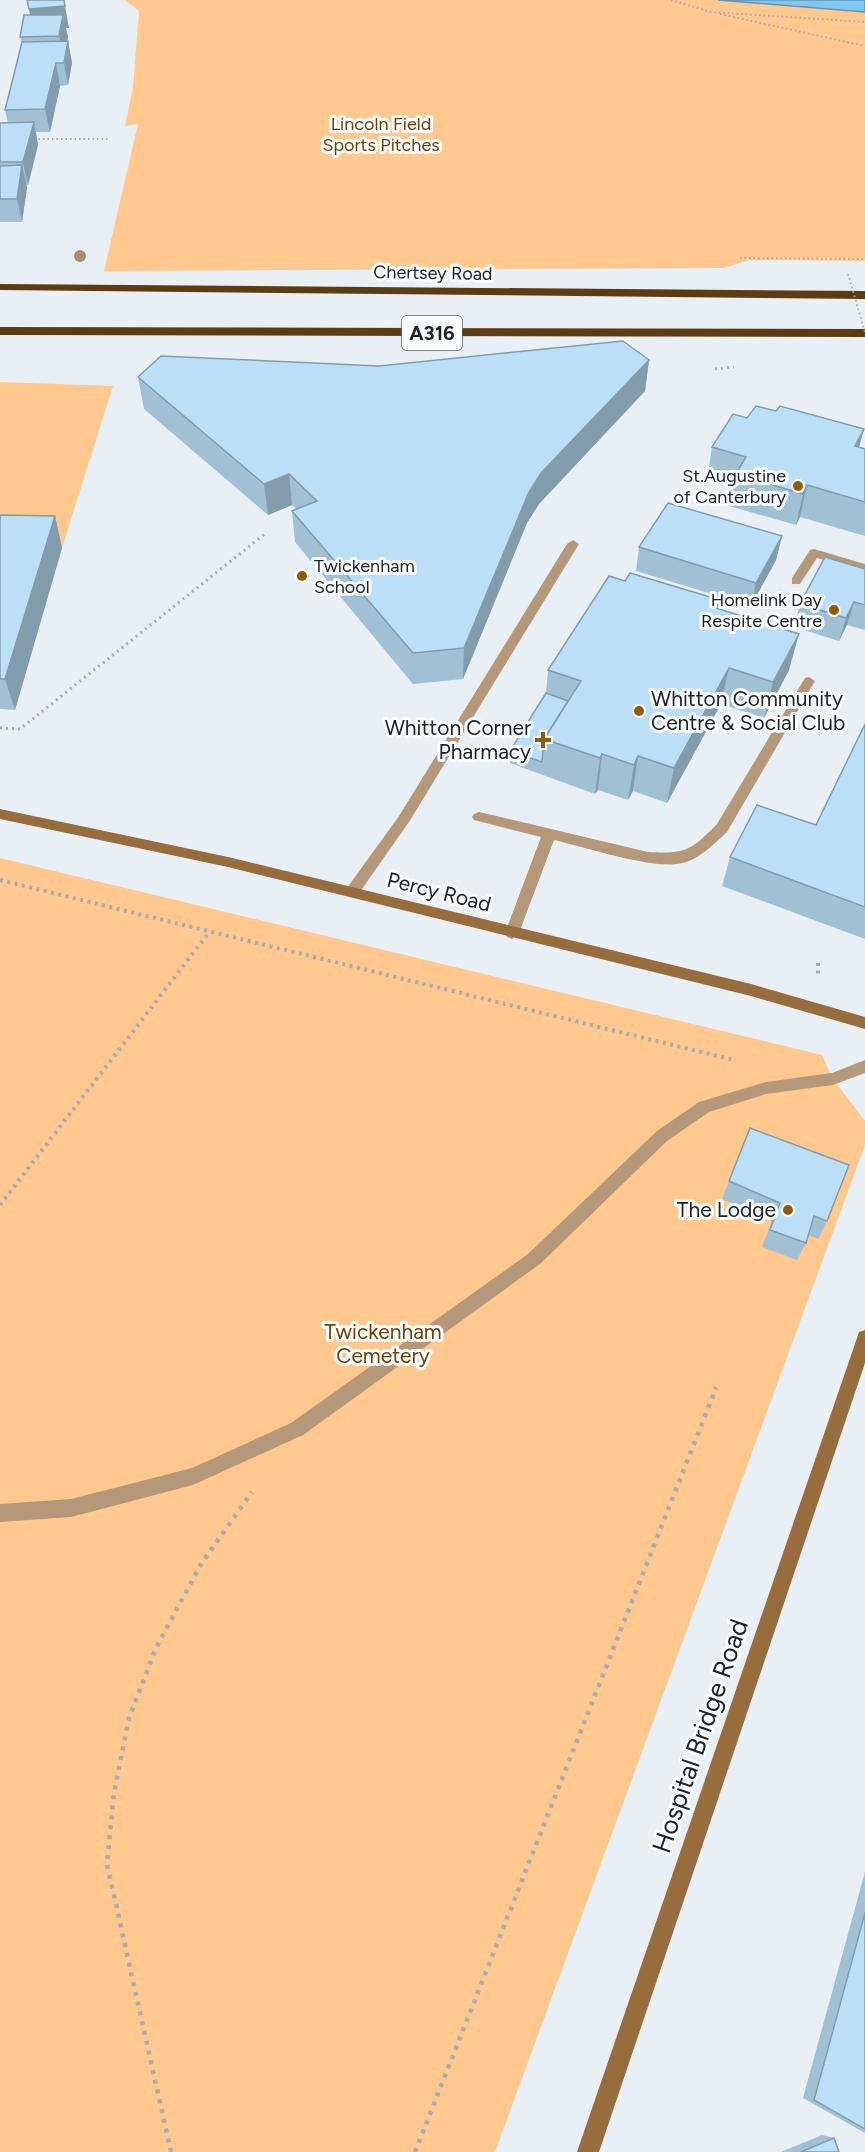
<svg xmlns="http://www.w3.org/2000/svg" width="865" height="2152" font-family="Figtree,sans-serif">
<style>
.green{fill:#fec88f}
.water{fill:#7dc8f4;stroke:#6196b6;stroke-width:1.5}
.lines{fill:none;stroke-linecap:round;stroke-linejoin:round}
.path-far3{stroke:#a6acb1;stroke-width:2;stroke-dasharray:1.5 3;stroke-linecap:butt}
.path-far2{stroke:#a6acb1;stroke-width:3;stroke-dasharray:2 4;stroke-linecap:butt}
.path-far1{stroke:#a6acb1;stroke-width:4;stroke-dasharray:3 4.5;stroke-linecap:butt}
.path{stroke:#a6acb1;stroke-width:4.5;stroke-dasharray:4 6;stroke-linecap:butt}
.lane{fill:#b59879;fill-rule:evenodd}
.secondary{fill:#976d3e;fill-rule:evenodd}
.highway{fill:#5d3c12;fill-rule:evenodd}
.path-bridge{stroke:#a6acb1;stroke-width:2;stroke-dasharray:1.5 3;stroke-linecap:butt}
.tree{fill:#a49070}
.wall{fill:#a1c0d4}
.shaded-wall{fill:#839cac}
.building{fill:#bbdff6;stroke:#839cac;stroke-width:1.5}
.poi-dot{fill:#905a0f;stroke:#f9fdff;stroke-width:2}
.labels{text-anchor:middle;stroke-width:6;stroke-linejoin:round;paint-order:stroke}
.far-park-label{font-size:18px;fill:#6d4203;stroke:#f9fdff}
.far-street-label{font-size:18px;fill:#202325;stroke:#f9fdff}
.far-poi-label{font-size:18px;fill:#202325;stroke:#f9fdff;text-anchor:end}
.shield{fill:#f9fdff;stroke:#616466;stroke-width:1.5}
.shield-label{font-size:20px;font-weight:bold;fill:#202325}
.poi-label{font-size:21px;fill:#202325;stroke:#f9fdff;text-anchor:end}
.street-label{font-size:21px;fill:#202325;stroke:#f9fdff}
.park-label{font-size:21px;fill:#6d4203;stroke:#f9fdff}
.near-street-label{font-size:26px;fill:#202325;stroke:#f9fdff}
</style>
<rect width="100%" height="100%" fill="#e8f0f6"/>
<g class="green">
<polygon points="125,0 865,0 865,261 749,260 724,268 104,271 138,124 125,126 133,87 139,11"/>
<polygon points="0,382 113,386 62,548 0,546"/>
<polygon points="0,858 822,1055 833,1079 865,1121 865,1145 495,2152 0,2152"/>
</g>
<polygon class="water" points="718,0 865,0 865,12"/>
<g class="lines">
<g class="path-far3">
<polyline points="671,0 711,12 865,22"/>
<polyline points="720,14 865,46"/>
<polyline points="34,139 108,139"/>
<polyline points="740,258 865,259"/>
</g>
<g class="path-far2">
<polyline points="715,369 734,367"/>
<polyline points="0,728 20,729 266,533"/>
</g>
<g class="path-far1">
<polyline points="0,880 734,1060"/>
<polyline points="818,963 818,974"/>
<polyline points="0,1205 210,931"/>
<polyline points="715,1389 716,1387"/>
</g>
<g class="path">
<polyline points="171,2152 107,1864 114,1793 129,1718 156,1648 201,1564 252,1492"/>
<polyline points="415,2152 716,1388"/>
</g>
<g class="lane">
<polygon points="573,540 579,544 409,822 357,896 347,896 345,892 347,888 399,816 567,544"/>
<polygon points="814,549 865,564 865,572 817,558 800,584 792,584 792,578 810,550"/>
<path d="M809,677L815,681L727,832C713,845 697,862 677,864C647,868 585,847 554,840L519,933L512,939L507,937L505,933L541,837L474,820L472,817L474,814L479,812L648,852C685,854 691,851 717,824L805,678Z"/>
<polygon points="865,1060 865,1073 833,1085 766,1094 709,1112 667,1141 540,1264 303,1435 193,1485 71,1517 0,1522 0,1504 71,1499 192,1468 291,1423 528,1254 657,1131 699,1102 766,1082 832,1073"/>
</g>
<g class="secondary">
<polygon points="0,809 228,857 751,984 865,1017 865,1029 751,996 228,867 0,819"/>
<polygon points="865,1330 865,1363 599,2152 577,2152 857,1338 859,1332"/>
</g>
<g class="highway">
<polygon points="0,284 865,291 865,299 0,290"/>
<polygon points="0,327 865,329 865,337 0,335"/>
</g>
<polyline class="path-bridge" points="848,274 865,332"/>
</g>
<circle class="tree" cx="80" cy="256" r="6"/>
<g class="wall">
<polygon points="30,15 69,28 66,28 68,37 67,41 68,41 72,63 68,85 60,86 50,132 36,132 38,145 28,185 27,185 27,188 22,222 0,222 0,123 8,123 5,110 22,44 20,37"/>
<polygon points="649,360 645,391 539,504 527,523 463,679 413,684 295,542 292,511 296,509 292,505 268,515 144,409 138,377 379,366"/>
<polygon points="776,411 864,429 859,447 865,449 865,536 800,517 796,525 729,506 733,486 707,479 712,447 747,418"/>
<polygon points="0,515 55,516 62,548 15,710 0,709"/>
<polygon points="782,536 776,560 751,606 636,571 639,547"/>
<polygon points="865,569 865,630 847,625 839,641 794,627 800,604"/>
<polygon points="625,581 720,600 718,609 789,670 764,718 721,704 667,803 633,791 628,800 598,790 595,794 510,763 510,751 546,693 548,670"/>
<polygon points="865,724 865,939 722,886 730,857 816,825"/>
<polygon points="729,1181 827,1221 818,1239 808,1235 806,1243 797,1260 762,1247 772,1221 722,1199"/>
<polygon points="865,1872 865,2133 803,2098"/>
<polygon points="822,2135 834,2138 839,2152 781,2152"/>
</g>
<g class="shaded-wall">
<polygon points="65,6 69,28 66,28 68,37 63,58 59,36 33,31 29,9"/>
<polygon points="68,41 72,63 68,85 64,63"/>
<polygon points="56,63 60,86 50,132 45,109"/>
<polygon points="34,122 38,145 28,185 23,162"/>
<polygon points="22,165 27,188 22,222 17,199"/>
<polygon points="649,360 645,391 539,504 527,523 463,679 464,648 529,492 541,473"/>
<polygon points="864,429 855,461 855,446"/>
<polygon points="289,474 292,505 268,515 264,484"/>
<polygon points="807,485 800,517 796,525 803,494"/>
<polygon points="55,516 62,548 15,710 5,679"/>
<polygon points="782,536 776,560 751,606 756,583"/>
<polygon points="854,602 847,625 839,641 846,618"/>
<polygon points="799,634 789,670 764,718 773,682"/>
<polygon points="729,668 721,704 667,803 674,768"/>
<polygon points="602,754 598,790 595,794 600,758"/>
<polygon points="638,756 633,791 628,800 634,765"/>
</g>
<g class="building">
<polygon points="27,0 64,0 65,6 29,9"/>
<polygon points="24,15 63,15 59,36 20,37"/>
<polygon points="68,41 64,63 56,63 45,109 5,110 22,42"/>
<polygon points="34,122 23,162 0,162 0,123"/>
<polygon points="22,165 17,199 0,199 0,166"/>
<polygon points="623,341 649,360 541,473 529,492 464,648 413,653 292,511 317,501 289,474 264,484 138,377 161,356 379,366"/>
<polygon points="756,406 776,411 780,406 864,429 855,446 865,449 865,502 807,485 803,494 736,474 746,457 712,447 733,414 747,418"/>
<polygon points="668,503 782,536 756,583 639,547"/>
<polygon points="0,515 55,516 5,679 0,679"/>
<polygon points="825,557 865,569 865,605 854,602 846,618 800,604"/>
<polygon points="630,573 720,600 716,608 799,634 773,682 729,668 674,768 638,756 634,765 602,754 600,758 544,739 581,681 548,670 609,576 625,581"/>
<polygon points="546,693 568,701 544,739 542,762 510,751"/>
<polygon points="865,724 865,907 730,857 757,805 816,825"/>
<polygon points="750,1128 849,1165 827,1221 814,1216 806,1243 770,1230 780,1203 729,1181"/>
<polygon points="865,1913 865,2129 814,2100"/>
<polygon points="834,2138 839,2152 801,2152"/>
</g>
<g class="poi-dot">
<circle cx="798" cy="486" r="6"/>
<circle cx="302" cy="576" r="6"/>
<circle cx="834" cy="610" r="6"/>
<circle cx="639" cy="711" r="6"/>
<path d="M540 731h6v6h6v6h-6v6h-6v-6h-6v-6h6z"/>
<circle cx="788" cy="1210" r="6"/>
</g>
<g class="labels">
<g class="far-park-label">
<text x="381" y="130">Lincoln Field<tspan x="381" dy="21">Sports Pitches</tspan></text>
</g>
<g class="far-street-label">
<text transform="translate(433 273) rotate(1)" y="6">Chertsey Road</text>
</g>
<g class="far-poi-label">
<text x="786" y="482">St.Augustine<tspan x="786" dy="21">of Canterbury</tspan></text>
<text x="314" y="572" text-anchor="start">Twickenham<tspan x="314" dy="21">School</tspan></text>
<text x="822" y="606">Homelink Day<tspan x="822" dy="21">Respite Centre</tspan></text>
</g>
<rect class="shield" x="402" y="316" width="60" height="34" rx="4.5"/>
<g class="shield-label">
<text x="432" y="340">A316</text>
</g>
<g class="poi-label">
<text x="651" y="706" text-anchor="start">Whitton Community<tspan x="651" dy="24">Centre &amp; Social Club</tspan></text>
<text x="531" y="735">Whitton Corner<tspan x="531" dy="24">Pharmacy</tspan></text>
<text x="776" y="1217">The Lodge</text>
</g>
<g class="street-label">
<text transform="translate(439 892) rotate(14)" y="7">Percy Road</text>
</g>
<g class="park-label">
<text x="383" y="1339">Twickenham<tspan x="383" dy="24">Cemetery</tspan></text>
</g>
<g class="near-street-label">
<text transform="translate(700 1736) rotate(-71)" y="9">Hospital Bridge Road</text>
</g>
</g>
</svg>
